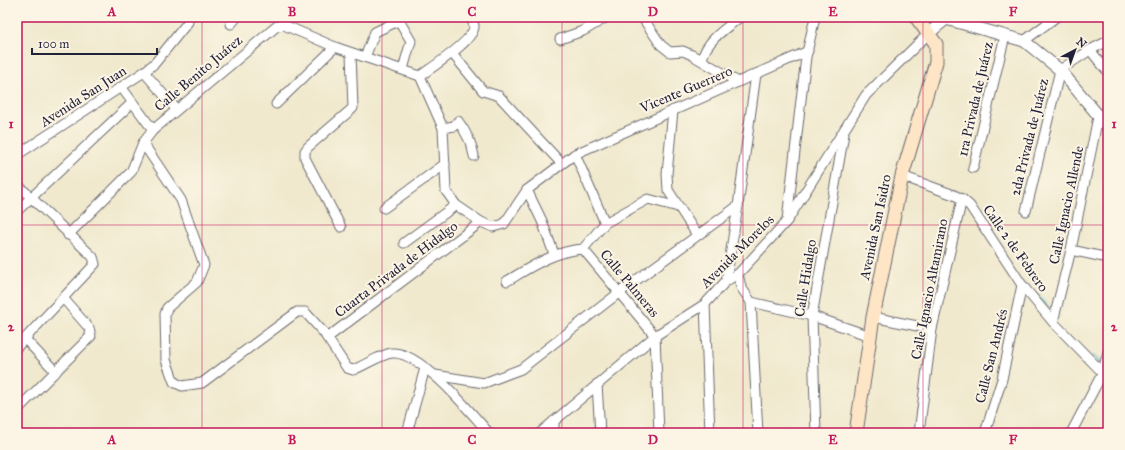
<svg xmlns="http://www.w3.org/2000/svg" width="1125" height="450" font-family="'IM FELL Great Primer',serif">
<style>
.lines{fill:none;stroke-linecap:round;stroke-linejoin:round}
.stream{stroke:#4fbdc4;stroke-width:2.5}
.minor-casing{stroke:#6a686e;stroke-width:11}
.tertiary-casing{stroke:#6a686e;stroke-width:13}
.secondary-casing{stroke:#6a686e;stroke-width:15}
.minor{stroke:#fff;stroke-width:9}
.tertiary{stroke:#fff;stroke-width:11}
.secondary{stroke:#fee5c5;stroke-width:13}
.grid{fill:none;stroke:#c2185b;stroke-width:1;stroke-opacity:0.55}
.labels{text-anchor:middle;stroke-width:4;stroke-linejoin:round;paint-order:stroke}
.street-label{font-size:14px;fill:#22223b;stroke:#fcf5e5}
.neatline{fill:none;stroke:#c2185b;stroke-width:1.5}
.grid-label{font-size:13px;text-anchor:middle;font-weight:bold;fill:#c2185b}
</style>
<rect width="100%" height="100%" fill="#fcf5e5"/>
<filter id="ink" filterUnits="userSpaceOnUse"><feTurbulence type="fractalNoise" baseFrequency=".025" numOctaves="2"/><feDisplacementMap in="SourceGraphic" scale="8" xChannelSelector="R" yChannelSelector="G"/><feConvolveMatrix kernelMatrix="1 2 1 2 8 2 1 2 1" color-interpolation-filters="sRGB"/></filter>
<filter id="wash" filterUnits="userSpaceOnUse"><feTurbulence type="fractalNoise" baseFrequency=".012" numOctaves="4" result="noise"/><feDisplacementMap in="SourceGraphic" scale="16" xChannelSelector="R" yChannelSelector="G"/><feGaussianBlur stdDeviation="0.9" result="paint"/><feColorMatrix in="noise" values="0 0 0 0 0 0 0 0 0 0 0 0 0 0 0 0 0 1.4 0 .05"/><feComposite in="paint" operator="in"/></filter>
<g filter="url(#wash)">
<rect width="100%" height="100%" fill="#f0e9ce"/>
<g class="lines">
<g class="stream">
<polyline points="1036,294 1052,313"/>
<polyline points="1093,356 1102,365"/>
</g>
</g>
</g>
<g filter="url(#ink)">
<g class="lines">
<defs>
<g id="minor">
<polyline points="397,17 411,41 403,69"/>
<polyline points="642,17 661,45 670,52 683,51 692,55 738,82"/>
<polyline points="231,24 237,17"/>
<polyline points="560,39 583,31 607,17"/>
<polyline points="1024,41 1056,17"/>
<polyline points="1090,50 1108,72"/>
<polyline points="452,53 483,91 499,96 561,163"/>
<polyline points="365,57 375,32 398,21"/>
<path d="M702,59C707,40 725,29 740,17"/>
<polyline points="144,72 176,109"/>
<polyline points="420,76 443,128 446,191 456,205 481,222 493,227 504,224 527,190 575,154 808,51"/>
<polyline points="122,88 153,130"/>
<polyline points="276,104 335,47"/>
<polyline points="673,110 667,174 668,190 697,235"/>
<path d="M443,128L454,126L458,121C466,132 472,143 474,156"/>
<path d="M143,143L181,200L204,265L197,282L167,308L165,314L166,360L174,382L182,386L202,383L297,312H305L324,333L347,368L353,370C363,366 382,354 392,353C420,350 471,413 489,433"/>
<polyline points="575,154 605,223"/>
<polyline points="17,155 144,72 155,63 188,22 188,17"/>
<polyline points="973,168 1005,36"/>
<polyline points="902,176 954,195 962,199 970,206 1022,285 1053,322 1108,378"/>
<polyline points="17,184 93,257 95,264 17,347"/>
<polyline points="527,190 542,221 554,254"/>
<polyline points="384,208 445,164"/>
<polyline points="17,211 132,103"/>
<polyline points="1026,211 1060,70 1090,50 1108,41"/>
<polyline points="787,220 806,57 815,17"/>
<polyline points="341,227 305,158 305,151 308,147 353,108 351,53"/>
<path d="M68,235L131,172L143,143L153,130L277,26L284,25L335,47L420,76C431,68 475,40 474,26C474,23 471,19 470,17"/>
<polyline points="404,243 456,205"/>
<polyline points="583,249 655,336 659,433"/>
<polyline points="1071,250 1108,258"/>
<polyline points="738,274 741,287 751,302 758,433"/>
<path d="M507,281C531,267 554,251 583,249L605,223L648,199L678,207"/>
<polyline points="726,281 738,206 756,74"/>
<polyline points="751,302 812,316 870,336"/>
<polyline points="705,304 710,433"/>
<polyline points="873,317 932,329"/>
<polyline points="1053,322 1071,250 1098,117"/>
<polyline points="327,338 481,222"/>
<polyline points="25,339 56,372"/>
<polyline points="435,375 484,383 521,369 620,292 738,206"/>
<polyline points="597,384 600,433"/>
<polyline points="17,410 91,336 89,328 63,298"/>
<polyline points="554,421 554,433"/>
<polyline points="407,433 425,368"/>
<polyline points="540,433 655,336 705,304 726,281 738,274 787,221 866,95 929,33"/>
<polyline points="816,433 812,316 844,134"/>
<polyline points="919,433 932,329 962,199"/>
<polyline points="985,433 1002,379 1022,285"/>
<polyline points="1071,433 1102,374 1108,352"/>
</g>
<polyline id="tertiary" points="929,33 946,19 1024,41 1060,70 1108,127"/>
<polyline id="secondary" points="856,433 873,317 902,176 936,62 936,44 916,17"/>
</defs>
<use href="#minor" class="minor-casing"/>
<use href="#tertiary" class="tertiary-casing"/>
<use href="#secondary" class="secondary-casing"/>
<use href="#minor" class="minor"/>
<use href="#tertiary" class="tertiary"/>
<use href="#secondary" class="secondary"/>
</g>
</g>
<path class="grid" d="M202,17V433M382,17V433M562,17V433M743,17V433M923,17V433M17,225H1108"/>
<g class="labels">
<g class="street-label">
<text transform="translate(198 73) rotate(-40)" y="5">Calle Benito Juárez</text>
<text transform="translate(686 89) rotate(-23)" y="5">Vicente Guerrero</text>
<text transform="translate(83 96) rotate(-33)" y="5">Avenida San Juan</text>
<text transform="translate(975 99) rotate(-77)" y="5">1ra Privada de Juárez</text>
<text transform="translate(1029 137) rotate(-76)" y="5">2da Privada de Juárez</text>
<text transform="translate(1066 205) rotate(-78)" y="5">Calle Ignacio Allende</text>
<text transform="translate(875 227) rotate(-78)" y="5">Avenida San Isidro</text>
<text transform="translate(1016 248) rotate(55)" y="5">Calle 2 de Febrero</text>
<text transform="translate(737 251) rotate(-45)" y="5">Avenida Morelos</text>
<text transform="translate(396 269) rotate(-37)" y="5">Cuarta Privada de Hidalgo</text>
<text transform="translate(805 278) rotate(-81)" y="5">Calle Hidalgo</text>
<text transform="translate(630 283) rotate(50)" y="5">Calle Palmeras</text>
<text transform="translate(929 289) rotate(-79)" y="5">Calle Ignacio Altamirano</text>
<text transform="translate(991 356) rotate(-76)" y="5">Calle San Andrés</text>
</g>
</g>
<rect width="1125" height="450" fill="none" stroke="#fcf5e5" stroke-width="44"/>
<g transform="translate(1075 50) rotate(41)" stroke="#fcf5e5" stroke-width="3" paint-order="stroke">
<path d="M0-3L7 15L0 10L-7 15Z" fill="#22223b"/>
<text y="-6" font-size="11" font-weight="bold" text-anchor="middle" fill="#22223b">N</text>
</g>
<path d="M32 48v6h125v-6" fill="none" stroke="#22223b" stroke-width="2"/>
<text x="38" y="48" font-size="12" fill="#22223b" stroke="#fcf5e5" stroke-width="3" paint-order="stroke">100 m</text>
<rect x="22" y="22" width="1081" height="406" class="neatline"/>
<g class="grid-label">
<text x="112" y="16">A</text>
<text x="292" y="16">B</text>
<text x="472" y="16">C</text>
<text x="653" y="16">D</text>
<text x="833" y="16">E</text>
<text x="1013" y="16">F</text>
<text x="11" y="128">1</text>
<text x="1114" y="128">1</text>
<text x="11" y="331">2</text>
<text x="1114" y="331">2</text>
<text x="112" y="444">A</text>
<text x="292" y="444">B</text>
<text x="472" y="444">C</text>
<text x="653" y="444">D</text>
<text x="833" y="444">E</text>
<text x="1013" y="444">F</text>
</g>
</svg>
